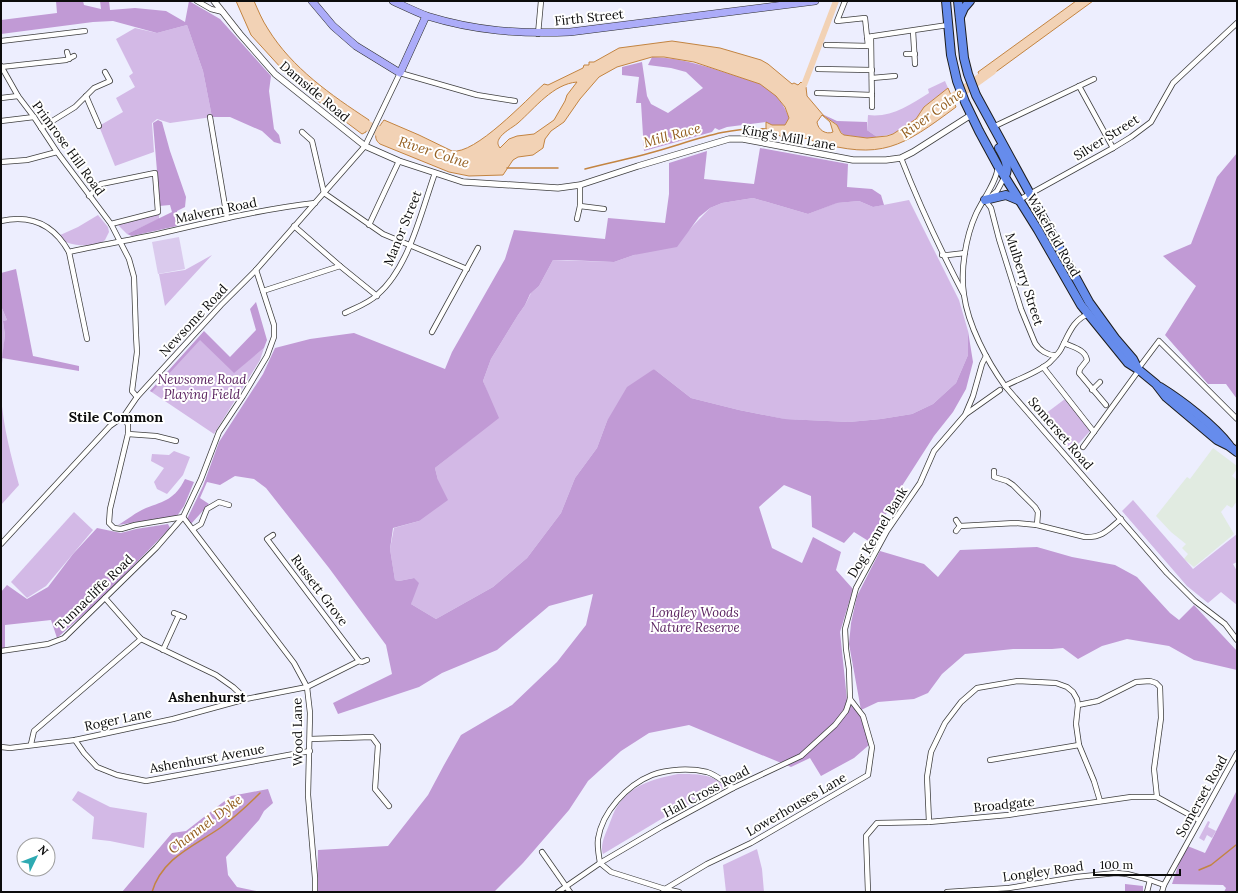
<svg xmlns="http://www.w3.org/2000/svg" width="1238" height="893" font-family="Lora,serif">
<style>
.industrial{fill:#e1ebe1}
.green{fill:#d3b9e6}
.forest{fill:#c19ad5}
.pitch{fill:#dacaed}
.water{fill:#f2d2b5;stroke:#c38441;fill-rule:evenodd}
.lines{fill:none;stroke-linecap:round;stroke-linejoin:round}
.stream{stroke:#c38441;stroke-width:1.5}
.canal{stroke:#f2d2b5;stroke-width:6}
.river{stroke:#f2d2b5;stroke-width:10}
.minor-casing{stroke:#3f3f3f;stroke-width:6}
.tertiary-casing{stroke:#3f3f3f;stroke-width:7}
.secondary-casing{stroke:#2e2e2e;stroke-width:8}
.trunk-casing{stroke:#1d1d1d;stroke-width:10}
.minor{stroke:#fff;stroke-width:4.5}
.tertiary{stroke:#fff;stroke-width:5.5}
.secondary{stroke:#acacf9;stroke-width:7}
.trunk{stroke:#668cec;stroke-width:8}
.labels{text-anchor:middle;stroke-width:4;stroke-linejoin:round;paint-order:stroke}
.street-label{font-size:13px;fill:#0c0c0c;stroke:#fff}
.park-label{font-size:13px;font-style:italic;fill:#59215f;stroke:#fff}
.water-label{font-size:14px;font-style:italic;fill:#955f1f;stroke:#fff}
.neighbourhood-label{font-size:14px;font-weight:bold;fill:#0c0c0c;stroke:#fff}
</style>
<rect width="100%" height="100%" fill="#edeefe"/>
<polygon class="industrial" points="1213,448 1237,466 1237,469 1232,476 1237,480 1237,501 1232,508 1227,505 1221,512 1234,534 1194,567 1184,559 1188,554 1182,548 1186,544 1171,532 1156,516 1187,477 1190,479"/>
<g class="green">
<polygon points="187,25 203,71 212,117 170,123 157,119 152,123 154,152 115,166 99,126 123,112 116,98 135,87 129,76 133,73 116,39 135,28 157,33"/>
<path d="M945,81L948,88L924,107L920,115L911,123L893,134L877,137L867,130L868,115C891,118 910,105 929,93L928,89Z"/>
<polygon points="753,198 808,214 836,203 859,201 873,207 909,200 959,300 968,331 968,355 956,383 933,404 912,414 881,419 849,422 784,419 739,410 691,398 654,369 607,421 597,448 575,478 561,513 527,558 493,587 436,619 411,604 414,578 399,581 395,580 390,549 394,528 419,521 438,480 435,468 474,437 488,394 483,381 491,359 518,315 525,305 531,293 539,286 553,260 614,262 634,255 689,230 710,208 722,203"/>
<polygon points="159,213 159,219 127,234 117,224"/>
<path d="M98,215L108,227L109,232L105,240L98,246C83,245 68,247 58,236L78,227Z"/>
<polygon points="212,255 165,306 159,274 185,270"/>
<polygon points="1,306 7,320 3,321 5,335 1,373"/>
<polygon points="199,338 234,372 264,348 260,360 214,434 150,391"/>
<path d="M1,395C3,426 11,456 19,485L1,505Z"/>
<polygon points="1065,399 1090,431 1071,452 1041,417"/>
<polygon points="174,451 190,457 183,475 167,494 157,489 154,482 164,468 151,461 152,454 169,455"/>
<polygon points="1133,500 1193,569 1237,534 1237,562 1233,564 1237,571 1237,605 1221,592 1208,603 1187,586 1122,511"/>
<polygon points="74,512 93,530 46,586 27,598 11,582"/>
<path d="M678,774C693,774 716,773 724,788L673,812L603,854C600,847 604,837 607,830C610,823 612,816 615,810C629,785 653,779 678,774Z"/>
<polygon points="78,791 110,807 147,813 144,848 110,841 92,839 94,817 72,800"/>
<polygon points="1208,821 1210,822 1208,827 1216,831 1212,838 1207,835 1204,841 1199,838"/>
<polygon points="757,849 762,869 764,892 726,892 723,865"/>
</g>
<g class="forest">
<polygon points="56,1 83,1 84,5 101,9 100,1 109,1 110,10 135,8 166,11 185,22 189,1 220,19 271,76 269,91 274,129 279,135 281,144 274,142 262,131 230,117 212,117 203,71 187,25 157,33 113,21 93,22 1,34 1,20 57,13"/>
<path d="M652,57C685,58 711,68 742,78C748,80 755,81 760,84C775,91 784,104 789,118L785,125H772L766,122L727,127L719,130L715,128L712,132L644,151L641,103H636L639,77L622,75V67L642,62L647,96L651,104L668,113L703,88L686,72L671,68L648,65Z"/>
<path d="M822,114L837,121L867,122V130L877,137L867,138L844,135C840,132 839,127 836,124C832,121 827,118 822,114Z"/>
<polygon points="158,120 162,122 170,151 186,197 185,207 177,211 177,226 132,236 127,234 172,212 170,205 159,206 158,183 153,123"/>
<polygon points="760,148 848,164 847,187 872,189 881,195 884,205 873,207 859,201 837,203 808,214 753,198 722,203 710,208 699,217 677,247 634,255 614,262 567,260 553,260 539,286 530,294 525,305 518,315 491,359 483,381 499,418 435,468 438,480 448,500 419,521 393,528 390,549 395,580 399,581 414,578 419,583 411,604 436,619 493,587 527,558 561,513 575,478 597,448 607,421 627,387 654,369 691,398 739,410 785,419 849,422 881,419 912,414 933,404 956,383 968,355 968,331 973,362 966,389 953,412 934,436 902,486 870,542 854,532 844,543 812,527 811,496 784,485 759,507 772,548 802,563 813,537 841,552 836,570 853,589 840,632 847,700 862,716 869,745 854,758 821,776 810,758 791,767 689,725 649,733 621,751 588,781 569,810 523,863 494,892 317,892 318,850 388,846 428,795 444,765 461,735 512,705 557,662 586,625 593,594 549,606 497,650 442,673 419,687 338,714 333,703 392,674 386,645 329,568 266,488 254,479 235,476 220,485 207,482 200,498 209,504 191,524 187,519 203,486 219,442 263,374 275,348 310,339 354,333 445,369 452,352 505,259 514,230 605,239 608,218 665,223 669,194 669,163 707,151 704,179 754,184"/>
<polygon points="1237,153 1237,399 1226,384 1208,384 1165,335 1196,286 1163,256 1191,244 1217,177"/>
<polygon points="16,269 33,356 79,366 79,371 2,358 5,335 3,321 7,320 1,306 1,273"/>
<polygon points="256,302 267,340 264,348 234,373 200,340 152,392 150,391 204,331 230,357 256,330 250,309"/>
<path d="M185,479L194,482L184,506L177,516L118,525C127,520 136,512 146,508C165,501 175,499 185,479Z"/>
<polygon points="168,524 170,528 101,599 57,638 51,620 5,625 5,649 1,649 1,592 7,585 27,599 48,587 73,554 97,528 121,533 136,529"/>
<polygon points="1037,547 1072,557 1115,565 1137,577 1170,613 1179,620 1194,605 1237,651 1237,670 1194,660 1169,646 1127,639 1102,646 1078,659 1063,648 1052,649 1013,649 965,654 942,674 928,693 914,699 878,702 861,710 849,644 851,623 857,596 880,551 924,564 938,577 960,550"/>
<polygon points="268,789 273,803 264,811 259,820 226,857 228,875 237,887 261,892 122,892 172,833 186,831 231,796"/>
<polygon points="1237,790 1237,892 1224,892 1226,888 1223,885 1172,884 1185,845 1205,853"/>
<polygon points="1125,884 1143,886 1143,892 1125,892"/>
</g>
<polygon class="pitch" points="179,237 185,269 158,274 152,242"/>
<g class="water">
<path d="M236,1H254C258,10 262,20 268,29C292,68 331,95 369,120L366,132L362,134L314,98L282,69L251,35Z"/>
<polygon points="1076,1 1093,1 982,82 978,72"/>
<path d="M672,41L720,48L761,60L768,64L792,84L794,83L798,85L801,82L806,87L807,96L824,116L837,125L841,133L844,135L867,138L887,136L893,134L916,119L924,107L948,88L956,107C902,147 882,161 813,141C807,137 803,138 797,142C787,140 780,137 773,131H768L766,129V122L772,125H785L789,118L785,107L776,96L760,84L694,62L664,57H652L617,67L599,77L580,99L564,122L551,131L545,139L543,148L533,155L518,157L513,160L503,175L469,176L449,172L380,144C371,137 378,128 384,120L419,135L452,151C475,155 526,100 544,84L548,85L583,68L584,65H589V62H594L619,48ZM577,82L567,95L565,101L554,120L534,134L517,136L509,139L500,148C498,145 497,143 499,139C503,132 512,128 518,123C535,108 553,84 577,82ZM822,115L830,122L833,132C826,135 818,130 817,122Z"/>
</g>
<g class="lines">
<g class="stream">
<polyline points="507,168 558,168"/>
<path d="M585,169C607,163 629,159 650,153C688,143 726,126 766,129"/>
<polyline points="1199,870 1211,865 1236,845"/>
<path d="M152,892C162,858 194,846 220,828C235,817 247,806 260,793"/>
</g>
<polyline class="canal" points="804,85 836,1"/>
<g class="river">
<polyline points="942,106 992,70"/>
<polyline points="356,120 390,137"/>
</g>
<defs>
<g id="minor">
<polyline points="197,1 211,9 223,12"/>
<polyline points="845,1 837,21 865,18 868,46"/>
<polyline points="913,31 915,64"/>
<polyline points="538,34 541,1"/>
<polyline points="867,37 948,25"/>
<polyline points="871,37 872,107"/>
<polyline points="1,41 85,31"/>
<polyline points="826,45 870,46"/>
<polyline points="67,52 69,59"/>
<polyline points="906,54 915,54"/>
<polyline points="1,66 18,96 34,117 57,152 111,224 129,259 134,277 136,335 137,352 132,391 137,397"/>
<polyline points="1,67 66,60 74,56"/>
<polyline points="818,69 872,70"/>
<polyline points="872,78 895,76"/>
<polyline points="1079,86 1113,148"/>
<polyline points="817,93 872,95"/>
<polyline points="86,96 99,126"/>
<polyline points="1,98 18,96"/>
<polyline points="210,117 227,218"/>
<polyline points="1,121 34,117"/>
<polyline points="993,127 1094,79"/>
<polyline points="41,128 75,107 94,88 110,81 105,72"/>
<polyline points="302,132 312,141 324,193 383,234 467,269"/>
<path d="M901,158C919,204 940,249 963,293"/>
<polyline points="1,162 27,160 57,152"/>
<path d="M998,167C996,183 983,199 976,214C966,236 960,270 964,295C968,325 987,361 1005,386L1167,573L1195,601L1225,624L1237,640"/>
<polyline points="89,196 101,184 155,173 158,212 111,224"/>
<polyline points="990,197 997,191 1005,176"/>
<path d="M985,200L991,208L999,239L1021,309L1035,343C1039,350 1048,356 1056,355"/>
<polyline points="1019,200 1113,148 1131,137 1151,122 1173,83 1237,23"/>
<polyline points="580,206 604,209"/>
<polyline points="577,219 580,206 580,185"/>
<path d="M1,221C32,214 54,225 69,252"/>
<polyline points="369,225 399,161"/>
<polyline points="294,226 340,266 377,296"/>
<polyline points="942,255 948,255 965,253"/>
<polyline points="263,291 340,266"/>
<path d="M345,313C355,308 369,303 377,295C409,268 421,212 435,173"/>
<polyline points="432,332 478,248"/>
<path d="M87,339L69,252C100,245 131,240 162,233C213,221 263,209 315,203"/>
<path d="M1064,343C1072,347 1085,349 1087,360L1080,369L1079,373L1106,405"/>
<polyline points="1043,367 1094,432"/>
<polyline points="1138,369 1159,341 1237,419"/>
<path d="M1005,386C1018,379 1042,371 1051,361C1055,357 1059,353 1061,349C1068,336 1073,319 1089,314"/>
<polyline points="1092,390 1100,382"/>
<polyline points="966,414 1000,390"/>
<polyline points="124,416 128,425 128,434 110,509 109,523 114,528 121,529 135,525 183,517"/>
<polyline points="128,434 156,436 176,441"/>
<polyline points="1083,447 1139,370"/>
<polyline points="994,471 994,477 1007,481 1013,485 1035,507 1038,512 1037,525"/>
<polyline points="183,517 294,663 307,687 310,713 308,795 315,878 315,892"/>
<path d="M956,520L960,526L1015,523L1037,525L1085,537C1102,538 1108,530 1121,519"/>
<polyline points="193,529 201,524 207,509 219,502 229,505"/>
<polyline points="956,531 960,526"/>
<polyline points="273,535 267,539 359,661"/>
<polyline points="1,544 110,426 124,416 137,397 221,305 256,270 365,146 400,73 477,95 515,101"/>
<polyline points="105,598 141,639 216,675 233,687 246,699"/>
<polyline points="174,613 184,617"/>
<polyline points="163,650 179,615"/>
<polyline points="1,651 48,644 64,638 156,548 183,517 201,479 219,432 243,396 267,356 274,337 274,325 256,270"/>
<polyline points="1078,705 1098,701 1136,682 1150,681 1156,683 1160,687 1161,718 1154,769 1157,797"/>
<polyline points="310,739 372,737 378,745 375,789 389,806"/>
<polyline points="75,740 84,753 97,767 117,775 146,781 310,751"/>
<polyline points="31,744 34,731 141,639"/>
<polyline points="1,747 10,748 75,740 173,719 246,699 307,687 359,661 362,662 367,660"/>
<polyline points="990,760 1079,745"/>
<polyline points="929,822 927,777 931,752 945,723 961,702 977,688 1018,681 1056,683 1067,687 1073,692 1077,699 1078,705 1076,724 1079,745 1094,781 1100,801"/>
<polyline points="542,852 570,892"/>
<path d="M600,863C599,856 597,847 598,839C602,812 627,785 652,775C668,769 690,768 707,772C717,775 725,783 733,788"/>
<polyline points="600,863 611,872 665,889 679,892"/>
<polyline points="558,892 600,863 663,826 733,788 801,756 835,725 846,711 850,699 849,669 846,649 845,629 856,588 887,531 920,483 934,451 965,415 973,396 982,364 986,356"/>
<polyline points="663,892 665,889 707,864 751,843 868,775 872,747 863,716 850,699"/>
<polyline points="868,892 866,836 877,823 929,822 1008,815 1131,797 1157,797 1199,820"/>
<polyline points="947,892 1009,888 1076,877 1116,873 1127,874 1150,880 1164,885"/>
<polyline points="1147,892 1150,880"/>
<polyline points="1162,892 1164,885 1237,753"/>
</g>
<polyline id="tertiary" points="214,1 240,34 275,74 365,146 399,161 463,182 558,188 580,185 638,166 729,139 743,139 853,160 886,160 901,158 913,152 971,115"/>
<g id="secondary">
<polyline points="312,1 333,26 356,46 400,73 426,16"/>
<path d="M393,1C404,6 416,12 427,16C476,31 519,34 570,32L815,1"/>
</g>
<g id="trunk">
<polyline points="946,1 951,55 957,81 965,102 979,131 998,166 1038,230 1081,305 1128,363 1139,370 1156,384 1166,397 1217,440 1229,446 1237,452"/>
<polyline points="958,1 964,58 968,74 976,95 1089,302 1115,338 1133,359 1138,369"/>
<polyline points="960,17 964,8 970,1"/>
<path d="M999,148C1004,157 1010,166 1005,176"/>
<polyline points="985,200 1006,195 1018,200"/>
<path d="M1160,387C1181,400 1214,425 1229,445"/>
</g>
</defs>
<use href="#minor" class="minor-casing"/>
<use href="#tertiary" class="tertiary-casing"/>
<use href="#secondary" class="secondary-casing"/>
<use href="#trunk" class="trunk-casing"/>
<use href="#minor" class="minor"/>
<use href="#tertiary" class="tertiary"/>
<use href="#secondary" class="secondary"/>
<use href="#trunk" class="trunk"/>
</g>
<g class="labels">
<g class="street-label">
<text transform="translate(589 17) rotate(-6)" y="5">Firth Street</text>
<text transform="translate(315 91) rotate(40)" y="5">Damside Road</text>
<text transform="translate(789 137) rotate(10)" y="5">King's Mill Lane</text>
<text transform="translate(1106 137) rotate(-32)" y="5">Silver Street</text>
<text transform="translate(69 148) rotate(54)" y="5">Primrose Hill Road</text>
<text transform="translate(216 210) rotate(-12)" y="5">Malvern Road</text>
<text transform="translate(402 228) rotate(-68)" y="5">Manor Street</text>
<text transform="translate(1054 235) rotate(60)" y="5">Wakefield Road</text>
<text transform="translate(1025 279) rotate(72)" y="5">Mulberry Street</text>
<text transform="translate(193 320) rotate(-47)" y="5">Newsome Road</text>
<text transform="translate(1061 433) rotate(49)" y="5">Somerset Road</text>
<text transform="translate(877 532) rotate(-59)" y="5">Dog Kennel Bank</text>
<text transform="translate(320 590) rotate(53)" y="5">Russett Grove</text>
<text transform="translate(94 592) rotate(-44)" y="5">Tunnacliffe Road</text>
<text transform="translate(118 719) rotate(-12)" y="5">Roger Lane</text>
<text transform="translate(297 732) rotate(-91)" y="5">Wood Lane</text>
<text transform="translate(207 758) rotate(-10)" y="5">Ashenhurst Avenue</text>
<text transform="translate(706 791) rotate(-28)" y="5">Hall Cross Road</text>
<text transform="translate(1201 796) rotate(-61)" y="5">Somerset Road</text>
<text transform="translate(796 804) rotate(-30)" y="5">Lowerhouses Lane</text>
<text transform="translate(1004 804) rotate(-6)" y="5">Broadgate</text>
<text transform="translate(1043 871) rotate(-8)" y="5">Longley Road</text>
</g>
<g class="park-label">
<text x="202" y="384">Newsome Road<tspan x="202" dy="15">Playing Field</tspan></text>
<text x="695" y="617">Longley Woods<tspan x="695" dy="15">Nature Reserve</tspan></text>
</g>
<g class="water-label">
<text transform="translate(932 113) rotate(-36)" y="5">River Colne</text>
<text transform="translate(672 135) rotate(-15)" y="5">Mill Race</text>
<text transform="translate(434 152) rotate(18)" y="5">River Colne</text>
<text transform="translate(205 824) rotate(-37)" y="5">Channel Dyke</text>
</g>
<g class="neighbourhood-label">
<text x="116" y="422">Stile Common</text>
<text x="207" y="702">Ashenhurst</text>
</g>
</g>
<rect width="1238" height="893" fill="none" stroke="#0c0c0c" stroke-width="4"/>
<g transform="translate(36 857) rotate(47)"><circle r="19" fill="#ffffff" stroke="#9e9e9e"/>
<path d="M0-3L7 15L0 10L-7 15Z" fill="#2eaab2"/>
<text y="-6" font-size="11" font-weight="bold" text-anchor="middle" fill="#0c0c0c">N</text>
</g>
<path d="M1094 869v6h86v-6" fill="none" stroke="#0c0c0c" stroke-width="2"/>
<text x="1100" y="869" font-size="12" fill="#0c0c0c" stroke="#ffffff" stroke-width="3" paint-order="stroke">100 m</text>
</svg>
